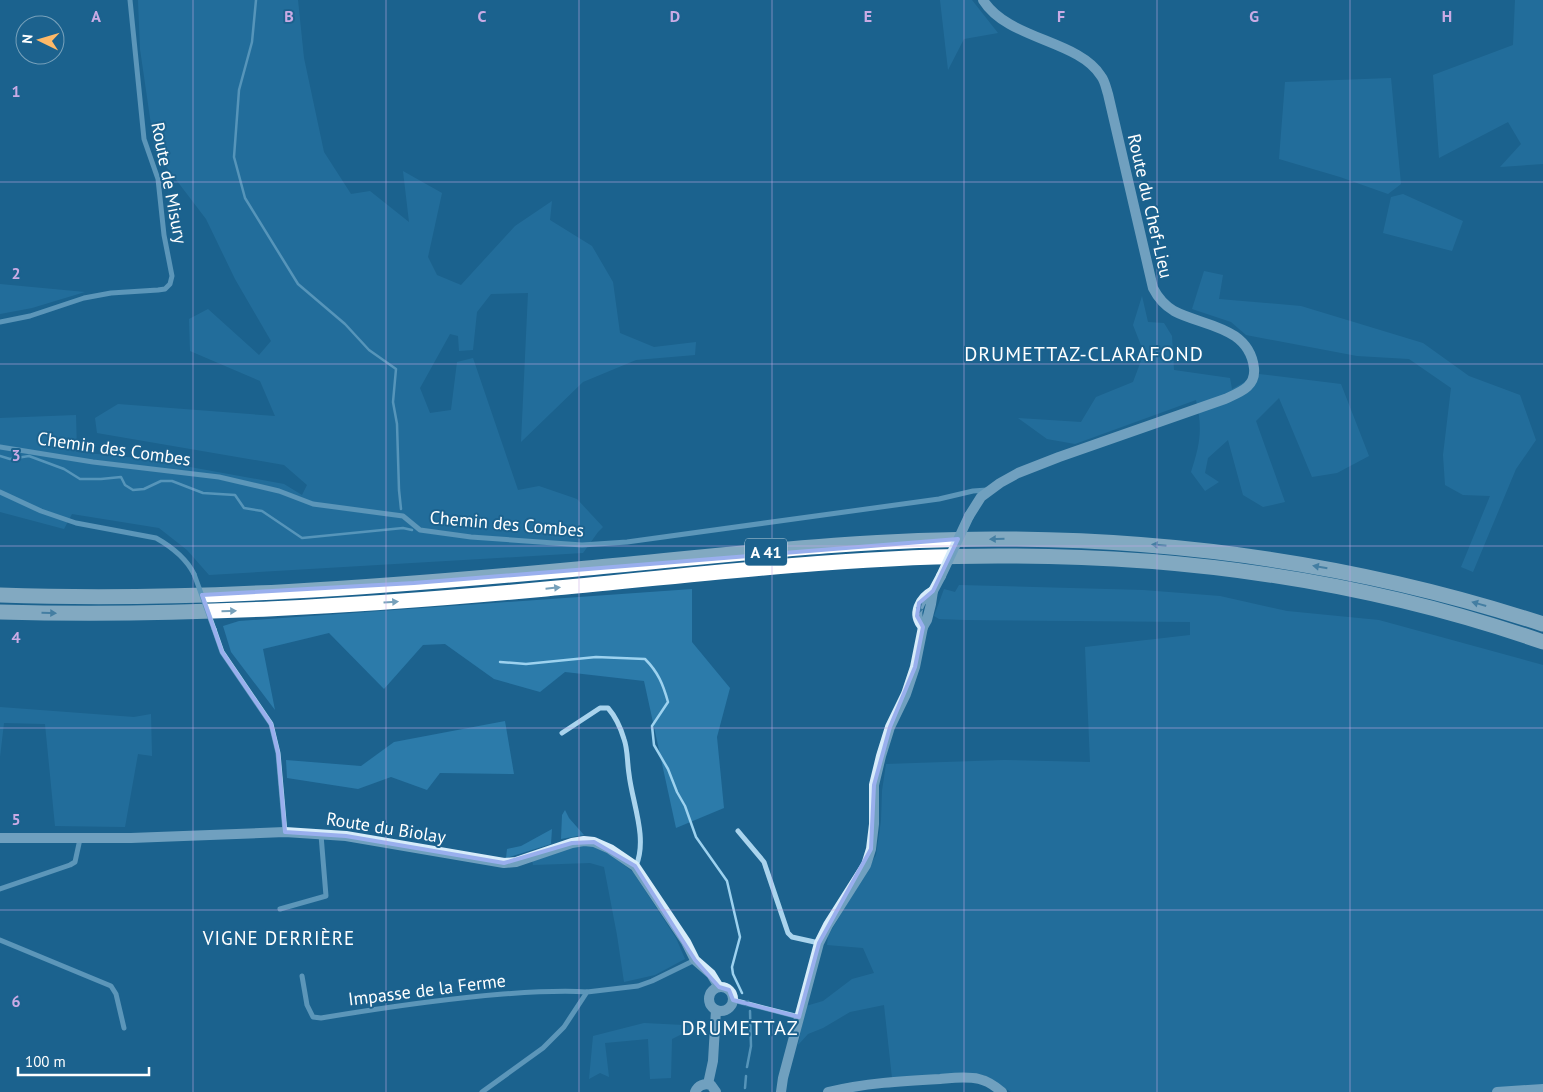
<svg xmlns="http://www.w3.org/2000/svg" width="1543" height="1092" font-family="'PT Sans',sans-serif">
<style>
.green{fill:#2c7baa}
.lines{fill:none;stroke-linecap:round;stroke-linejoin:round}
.stream{stroke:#9dd2ef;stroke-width:2.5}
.street{stroke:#aad4ed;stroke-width:5}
.secondary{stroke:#d7ecfa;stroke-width:10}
.highway{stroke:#fff;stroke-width:15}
.street-bridge{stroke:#aad4ed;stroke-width:5}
.secondary-bridge{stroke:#d7ecfa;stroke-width:10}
.oneway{fill:#77a1bb}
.oneway2{fill:#5d92b4}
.oneway3{fill:#407ea6}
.marked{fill:none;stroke:#99afed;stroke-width:4;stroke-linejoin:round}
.grid{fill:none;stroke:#caabe5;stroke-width:1;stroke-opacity:0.55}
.labels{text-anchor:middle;stroke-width:4;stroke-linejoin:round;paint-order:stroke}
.shield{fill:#1c628e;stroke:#bbd0dd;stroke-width:1}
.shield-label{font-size:16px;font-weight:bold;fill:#fff}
.street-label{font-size:18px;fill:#fff;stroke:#1c628e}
.neighbourhood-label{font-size:19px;letter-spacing:1px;fill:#fff;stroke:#1c628e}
.quarter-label{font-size:20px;letter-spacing:1px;fill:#fff;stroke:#1c628e}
.grid-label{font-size:16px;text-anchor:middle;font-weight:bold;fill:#caabe5;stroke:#1c628e;stroke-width:4;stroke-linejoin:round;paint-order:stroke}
</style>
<rect width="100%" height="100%" fill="#1c628e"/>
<g class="green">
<polygon points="138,0 298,0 304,58 324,152 351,194 370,191 409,222 403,171 442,193 428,257 437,275 461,285 515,226 552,201 550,220 592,246 613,282 620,333 654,347 696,342 695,355 636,360 583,382 521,442 528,293 491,294 477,312 473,350 459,351 458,336 450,334 420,388 430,413 451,410 457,362 473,358 518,490 539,486 577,499 603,527 598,532 583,553 209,575 187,550 159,528 72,514 64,529 0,512 0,418 76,415 77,452 146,459 284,484 302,495 307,485 284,465 97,433 95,418 118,404 275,416 260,381 190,351 189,319 208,309 259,355 271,341 235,279 206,219 155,152 140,49"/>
<polygon points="940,0 972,0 998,33 964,39 948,70"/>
<polygon points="1515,0 1543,0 1543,164 1500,167 1521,144 1508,122 1439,158 1433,75 1513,45"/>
<polygon points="1391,78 1401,184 1388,194 1340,177 1279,159 1285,82"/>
<polygon points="1403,194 1463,221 1452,251 1383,233 1391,197"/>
<polygon points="1204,271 1223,275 1219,299 1301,306 1423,343 1469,376 1520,395 1536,440 1516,469 1473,572 1461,567 1490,496 1463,495 1445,485 1443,455 1451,388 1409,359 1357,356 1246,335 1231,322 1192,309"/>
<polygon points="0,284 85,292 32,308 0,314"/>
<path d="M1142,296L1148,322L1164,323L1172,336L1174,370L1230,378L1232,389L1259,374L1341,384L1369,456L1337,473L1312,477L1279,398L1256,421L1285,502L1263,507L1243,495L1228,440L1208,458L1205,473L1219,482L1205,491L1191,472C1200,444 1203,429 1196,400L1075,444L1047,439L1018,418L1081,422L1096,397L1133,382L1144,353L1133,325Z"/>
<polygon points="959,585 1143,590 1220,596 1287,611 1379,620 1543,665 1543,1092 1011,1092 984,1075 892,1078 884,1005 850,1012 823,1028 808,1034 798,1045 806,1006 823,1001 852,979 874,973 863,948 827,945 828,936 876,855 881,821 882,791 886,764 1004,760 1090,762 1085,647 1190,635 1190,622 965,620 939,619 934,616 944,589 955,592"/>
<polygon points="692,589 692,642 730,688 717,737 724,808 676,828 644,681 565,672 540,692 494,679 445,644 423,645 384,689 329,633 263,649 275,710 231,652 223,626 239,621"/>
<polygon points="0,707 134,717 151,714 152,756 138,754 125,827 55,826 45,724 4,723 0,757"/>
<polygon points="505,721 514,774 440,773 427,790 391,777 358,789 287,778 286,760 361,766 394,742"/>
<polygon points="565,810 569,818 584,835 561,839 562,815"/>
<polygon points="552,829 551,844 506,858 507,849 521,846"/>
<polygon points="578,846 592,846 611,855 633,872 676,938 685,959 655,975 624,982 617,935 604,867 590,863 533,865 532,860"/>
<polygon points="644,1023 703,1026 702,1030 688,1031 672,1039 671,1078 650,1079 648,1039 605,1043 609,1077 600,1073 589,1079 593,1036"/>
</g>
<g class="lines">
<g class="stream">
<polyline points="256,0 252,42 239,90 234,157 245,198 298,284 345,324 369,350 396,369 393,402 397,424 399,490 401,509"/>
<polyline points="0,456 10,459 29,456 64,469 80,479 101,479 121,477 125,485 133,490 144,489 161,481 172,481 203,493 235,495 244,508 262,511 302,538 403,528 412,530"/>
<path d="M500,662L526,664L596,657L645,659C658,672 663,684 668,702L652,726L654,745L668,769L677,792L685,806L696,837L727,881L740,937L732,967L733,974L742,993"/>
<polyline points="747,1067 751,1046 750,1011"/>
<polyline points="745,1088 746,1076"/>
</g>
<g class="street">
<polyline points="0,322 30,316 84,298 111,293 158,290 165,289 170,284 172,276 164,235 158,179 144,139 130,0"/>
<polyline points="0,447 93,462 219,477 279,491 313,504 403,516 420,530 471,537 582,545 627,542 939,499 973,491 987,490"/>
<path d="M0,492L41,511L76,523L156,538C172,547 186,558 194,574"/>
<polyline points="214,629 222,652 271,724 278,753 285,832"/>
<path d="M562,733L600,708H608C615,716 621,729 624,739C628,750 627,762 629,774C632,802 648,838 636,866"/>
<polyline points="738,831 764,862 788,933 792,937 819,943"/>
<polyline points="0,889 70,865 75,862 80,839"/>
<polyline points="280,909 326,896 321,835"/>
<polyline points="0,940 111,986 116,994 124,1028"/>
<path d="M302,976L307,1005L313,1017L321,1018C381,1008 442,999 503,994C531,992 559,990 587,992"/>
<polyline points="733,1000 799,1017"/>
<polyline points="482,1092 543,1048 564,1027 587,992 638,986 652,981 695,960"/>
</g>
<g class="secondary">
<path d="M969,516L981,497L1000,483L1018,473L1059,457L1225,399C1240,392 1256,387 1254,368C1249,326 1202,326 1174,311C1164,305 1158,298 1153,288L1108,94C1106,88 1105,81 1101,76C1079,40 1008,40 983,0"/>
<path d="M923,627C911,614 920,598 933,591"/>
<polyline points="0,838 131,838 285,832 346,836 504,863 516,862 572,843 584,841 594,842 610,849 635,866 686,942 695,960 711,974 719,987"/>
<circle cx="721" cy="999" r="12"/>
<polyline points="708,1084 713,1061 716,1010"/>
<path d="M695,1092C698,1085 704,1083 711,1085L716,1092"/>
<polyline points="781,1092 783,1078 819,943 828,925 866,865 871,849 874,824 874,785 881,756 890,727 906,694 915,667 923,627 927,620 931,604 933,591 941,576"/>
<path d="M828,1092C865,1083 902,1081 940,1079C952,1078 966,1076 979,1079C988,1081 995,1086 1002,1092"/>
<polyline points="1497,1092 1543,1089"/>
</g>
<g class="highway">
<path d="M0,595C193,602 385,587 577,569C719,556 862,538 1005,539C1188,540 1369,567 1543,624"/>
<path d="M0,612C182,617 364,606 546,589C696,575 846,556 998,556C1182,555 1368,581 1543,642"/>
</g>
<polyline class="street-bridge" points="194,574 214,629"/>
<polyline class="secondary-bridge" points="941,576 969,516"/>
</g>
<defs><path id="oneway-solid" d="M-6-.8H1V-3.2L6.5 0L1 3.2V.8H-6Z" transform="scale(1.25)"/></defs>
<g class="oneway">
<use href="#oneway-solid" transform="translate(997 539) rotate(179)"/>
<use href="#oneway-solid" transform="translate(1159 545) rotate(-175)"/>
<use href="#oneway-solid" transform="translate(1320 567) rotate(-170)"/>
<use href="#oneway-solid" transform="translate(553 588) rotate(-6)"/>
<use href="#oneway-solid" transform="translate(391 602) rotate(-4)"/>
<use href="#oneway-solid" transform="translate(1479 604) rotate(-164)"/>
<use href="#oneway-solid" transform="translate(229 611) rotate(-2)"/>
<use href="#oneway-solid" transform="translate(49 613) rotate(1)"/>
</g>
<use class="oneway2" href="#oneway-solid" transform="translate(920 607) rotate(107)"/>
<use class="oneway3" href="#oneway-solid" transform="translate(749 1004) rotate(-165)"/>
<path d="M0 0H1543V1092H0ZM958,539L933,591L919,603L917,616L923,627L915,667L890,727L874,785L871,849L819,943L799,1017L733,1000L729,990L719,987L695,960L635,866L594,842L572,843L504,863L346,836L285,832L278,753L271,724L222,652L202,595L414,583Z" fill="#1c628e" fill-opacity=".55" fill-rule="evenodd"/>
<path class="marked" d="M958,539L933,591L919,603L917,616L923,627L915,667L890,727L874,785L871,849L819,943L799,1017L733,1000L729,990L719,987L695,960L635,866L594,842L572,843L504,863L346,836L285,832L278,753L271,724L222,652L202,595L414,583Z"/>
<path class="grid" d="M193,0V1092M386,0V1092M579,0V1092M772,0V1092M964,0V1092M1157,0V1092M1350,0V1092M0,182H1543M0,364H1543M0,546H1543M0,728H1543M0,910H1543"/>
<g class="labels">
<rect class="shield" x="745" y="538.5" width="42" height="27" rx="4"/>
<g class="shield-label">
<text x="766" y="558">A 41</text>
</g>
<g class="street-label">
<text transform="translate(169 183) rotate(79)" y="6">Route de Misury</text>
<text transform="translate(1150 206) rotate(77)" y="6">Route du Chef-Lieu</text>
<text transform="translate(114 449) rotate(8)" y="6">Chemin des Combes</text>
<text transform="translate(507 524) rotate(5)" y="6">Chemin des Combes</text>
<text transform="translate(386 828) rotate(9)" y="6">Route du Biolay</text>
<text transform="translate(427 990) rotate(-7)" y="6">Impasse de la Ferme</text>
</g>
<g class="neighbourhood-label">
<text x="279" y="945">VIGNE DERRIÈRE</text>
</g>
<g class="quarter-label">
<text x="1084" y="361">DRUMETTAZ-CLARAFOND</text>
<text x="740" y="1035">DRUMETTAZ</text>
</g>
</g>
<g class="grid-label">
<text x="96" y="22">A</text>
<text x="289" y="22">B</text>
<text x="482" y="22">C</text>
<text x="675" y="22">D</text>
<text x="868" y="22">E</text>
<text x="1061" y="22">F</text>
<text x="1254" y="22">G</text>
<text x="1447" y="22">H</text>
<text x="16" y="97">1</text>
<text x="16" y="279">2</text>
<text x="16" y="461">3</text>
<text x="16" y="643">4</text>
<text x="16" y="825">5</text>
<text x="16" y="1007">6</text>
</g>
<g transform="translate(40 40) rotate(275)"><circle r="24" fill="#1c628e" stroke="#77a1bb"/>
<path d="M0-4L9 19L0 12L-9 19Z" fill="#feb968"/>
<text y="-8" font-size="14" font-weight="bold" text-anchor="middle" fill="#ffffff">N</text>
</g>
<path d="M18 1067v8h131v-8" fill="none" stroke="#ffffff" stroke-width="2.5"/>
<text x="25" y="1067" font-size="15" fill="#ffffff" stroke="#1c628e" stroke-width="4" paint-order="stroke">100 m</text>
</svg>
